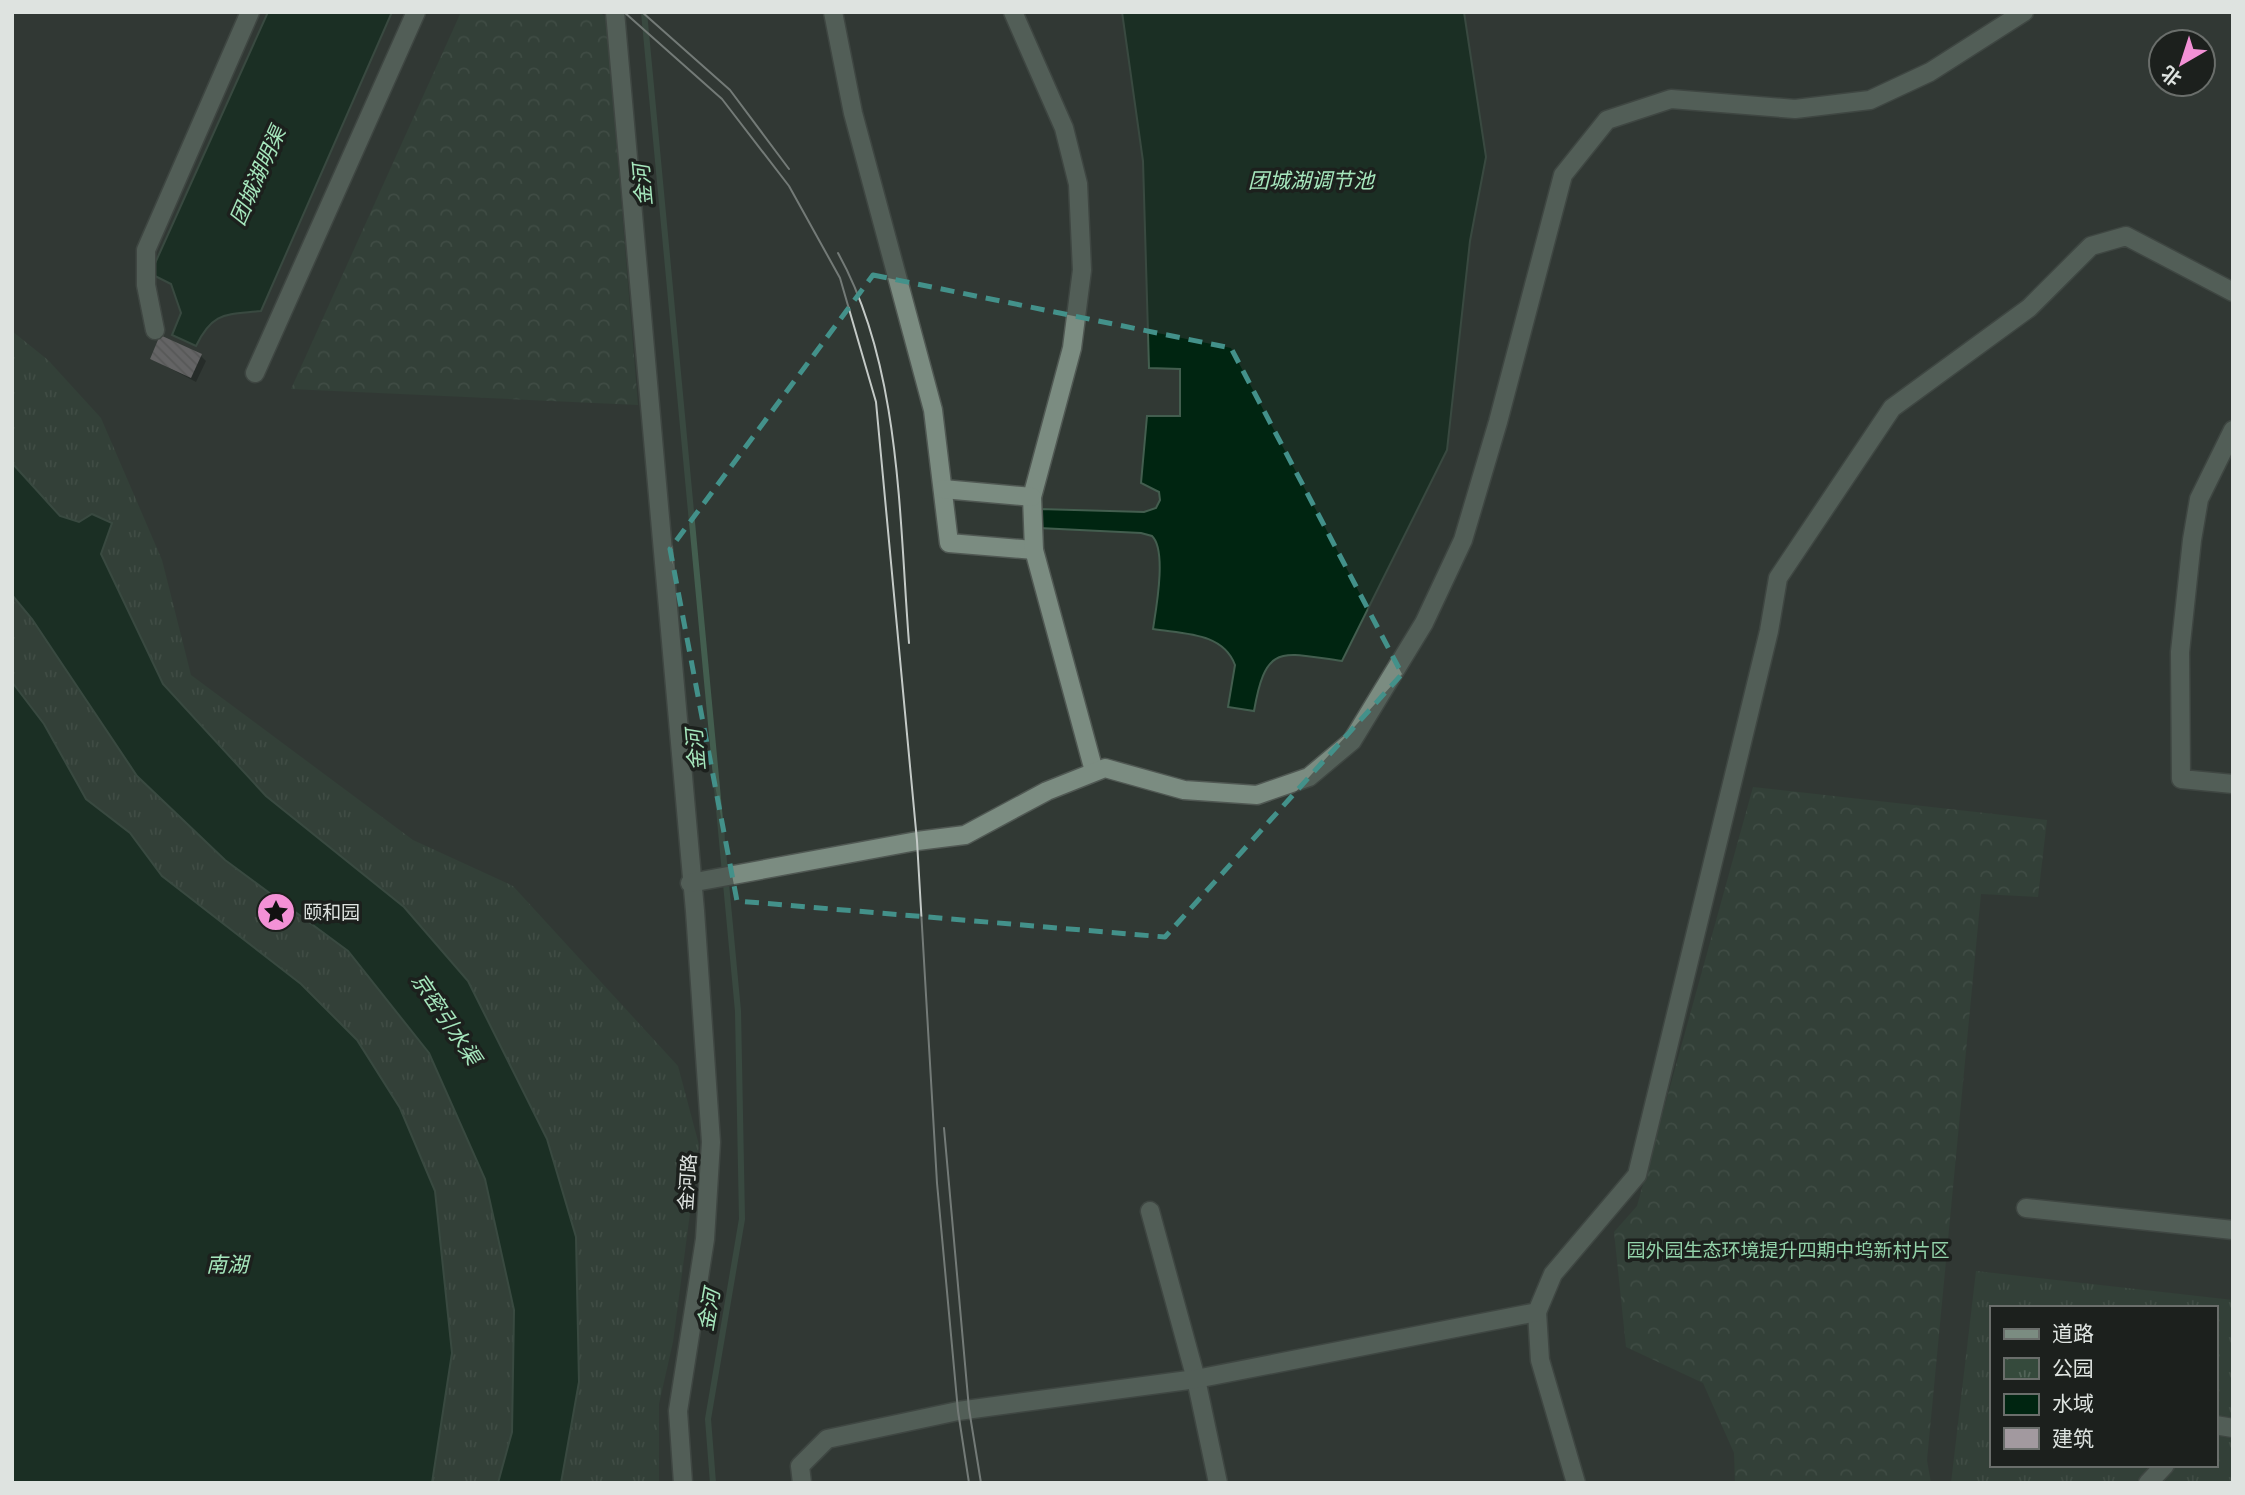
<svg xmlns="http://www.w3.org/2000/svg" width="2245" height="1495" font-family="'Fira Sans Condensed','Noto Sans SC',sans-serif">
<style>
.forest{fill:url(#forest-crowns)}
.park{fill:url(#park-tufts);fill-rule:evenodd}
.water{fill:#002511;stroke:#435e4f;stroke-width:2}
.shadow{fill:#0007}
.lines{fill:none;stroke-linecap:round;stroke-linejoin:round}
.stream{stroke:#435e4f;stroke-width:6}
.building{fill:url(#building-back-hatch)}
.minor-casing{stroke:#505853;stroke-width:21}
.minor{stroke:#7b8c81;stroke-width:18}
.tram{stroke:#c4cac7;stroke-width:2}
.marked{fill:none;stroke:#43918a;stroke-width:5;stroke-dasharray:14 9;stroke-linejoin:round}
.labels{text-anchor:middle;stroke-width:7;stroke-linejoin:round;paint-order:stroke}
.poi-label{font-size:19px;fill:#dee3e0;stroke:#1c201d;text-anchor:start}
.street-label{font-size:19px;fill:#dee3e0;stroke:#1c201d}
.park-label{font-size:19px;fill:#92d2a9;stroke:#1c201d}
.water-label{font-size:21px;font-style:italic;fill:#a6e7bd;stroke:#1c201d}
</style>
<defs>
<pattern id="forest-crowns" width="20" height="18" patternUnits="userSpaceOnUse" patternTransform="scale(1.75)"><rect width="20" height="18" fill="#354a3c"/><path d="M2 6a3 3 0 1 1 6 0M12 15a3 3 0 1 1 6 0" fill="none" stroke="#526458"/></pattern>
<pattern id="park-tufts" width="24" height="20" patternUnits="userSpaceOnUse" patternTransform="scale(1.75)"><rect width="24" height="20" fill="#354a3c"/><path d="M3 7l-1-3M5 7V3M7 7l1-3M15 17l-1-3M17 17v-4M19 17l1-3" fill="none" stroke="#526458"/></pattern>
<pattern id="building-back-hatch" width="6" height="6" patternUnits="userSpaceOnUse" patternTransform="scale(1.75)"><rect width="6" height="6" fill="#a2999f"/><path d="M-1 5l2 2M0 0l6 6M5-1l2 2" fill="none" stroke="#868083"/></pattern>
</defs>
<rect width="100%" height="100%" fill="#313934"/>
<g class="forest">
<polygon points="461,12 599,12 606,17 638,405 291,389"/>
<polygon points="1753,787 2047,820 2038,897 1981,894 1927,1460 1931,1483 1735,1483 1734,1453 1703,1383 1626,1347 1614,1232 1637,1206"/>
</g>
<g class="park">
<polygon points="12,331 48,360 101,418 162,560 191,675 413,840 513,886 678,1066 699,1145 673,1342 659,1404 659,1483 12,1483"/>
<path d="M1976,1271L2233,1300V1483H1951ZM1991,1308H2215V1465H1991Z"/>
</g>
<g class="water">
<path d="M268,12H392L261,311C226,315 213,311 196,346L172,335L181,313L171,284L155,276L152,270Z"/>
<path d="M1122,12H1464L1486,157L1470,241L1447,450L1342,661C1281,653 1266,642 1254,711L1228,707L1235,665C1223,632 1183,634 1153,629C1156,609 1167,550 1152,536L1141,533L1039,528L1040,509L1144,512L1156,508L1160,500L1159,492L1141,483L1147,416H1180V369L1149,368L1143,161Z"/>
<polygon points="12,463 60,516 79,522 92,514 112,523 101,554 163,684 266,796 404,907 468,981 547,1139 576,1237 579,1382 561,1483 498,1483 512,1432 514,1310 485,1179 429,1053 348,951 225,860 137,776 32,619 12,595"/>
<polygon points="12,682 44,724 86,799 130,833 162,876 301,984 357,1040 400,1108 435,1191 452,1353 432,1483 12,1483"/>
</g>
<polygon class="shadow" points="201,356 206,361 196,382 152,359"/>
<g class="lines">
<polyline class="stream" points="644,12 738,1011 742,1219 708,1419 713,1483"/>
</g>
<polygon class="building" points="160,335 202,354 191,378 150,359"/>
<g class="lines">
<defs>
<g id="minor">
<polyline points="615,12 695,911 711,1142 705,1239 678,1411 683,1483"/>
<polyline points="833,12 853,113 933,410 949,543 1034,550"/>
<polyline points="1013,12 1064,128 1078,184 1082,270 1072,348 1032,497 1034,550 1094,771"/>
<polyline points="155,330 146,285 146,250 250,12"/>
<polyline points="255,373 416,12"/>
<polyline points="2233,430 2199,499 2192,540 2180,652 2181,779 2233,784"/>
<polyline points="943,489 1032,497"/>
<polyline points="690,883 917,841 965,835 1047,791 1105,768 1184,790 1257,795 1309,777 1352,741 1424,623 1463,540 1498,422 1563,175 1607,120 1671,99 1795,109 1870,100 1930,72 2024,12"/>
<polyline points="2026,1208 2233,1230"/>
<polyline points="1150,1211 1196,1379 1218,1483"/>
<polyline points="1537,1312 1540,1360 1576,1483"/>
<polyline points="2215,1425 2233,1428"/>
<polyline points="802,1483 800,1466 827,1439 958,1411 1196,1379 1537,1312 1553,1274 1637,1175 1769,631 1778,578 1892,408 2029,308 2091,246 2126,236 2233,292"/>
<polyline points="2148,1483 2165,1465"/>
</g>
</defs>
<use href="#minor" class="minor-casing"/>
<use href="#minor" class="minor"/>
<g class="tram">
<polyline points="624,12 722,99 789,186 840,278 876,402 917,841 937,1183 958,1411 969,1483"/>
<polyline points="642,12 730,90 789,169"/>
<path d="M838,253C901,366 899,517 909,643"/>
<polyline points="944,1128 969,1409 981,1483"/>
</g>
</g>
<path d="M0 0H2245V1495H0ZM873,275L1231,348L1402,674L1165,937L737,901L670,549Z" fill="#313934" fill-opacity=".55" fill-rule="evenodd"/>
<path class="marked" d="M873,275L1231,348L1402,674L1165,937L737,901L670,549Z"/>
<defs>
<symbol id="sight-disc" viewBox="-11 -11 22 22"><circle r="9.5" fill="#f391d6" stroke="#1c201d"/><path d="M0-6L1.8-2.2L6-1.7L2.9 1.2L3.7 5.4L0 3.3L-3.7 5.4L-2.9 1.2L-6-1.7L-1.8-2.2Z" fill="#111"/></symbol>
</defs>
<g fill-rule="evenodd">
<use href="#sight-disc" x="254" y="890" width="44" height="44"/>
</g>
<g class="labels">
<g class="poi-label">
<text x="303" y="919">颐和园</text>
</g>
<g class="street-label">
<text transform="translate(687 1182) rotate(-86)" y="7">金河路</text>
</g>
<g class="park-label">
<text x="1788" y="1257">园外园生态环境提升四期中坞新村片区</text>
</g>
<g class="water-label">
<text transform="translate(258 176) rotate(-66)" y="7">团城湖明渠</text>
<text x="1311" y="188">团城湖调节池</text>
<text transform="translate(643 185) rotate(-95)" y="7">金河</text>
<text transform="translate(696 750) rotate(-95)" y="7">金河</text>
<text transform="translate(446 1019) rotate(56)" y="7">京密引水渠</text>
<text x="227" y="1272">南湖</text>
<text transform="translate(709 1310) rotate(-80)" y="7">金河</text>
</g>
</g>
<rect width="2245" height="1495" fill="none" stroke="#dee3e0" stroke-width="28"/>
<rect x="1990" y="1306" width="228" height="161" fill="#1c201d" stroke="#6a6e6b" stroke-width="2"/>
<rect x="2004" y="1329" width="35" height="10" fill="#7b8c81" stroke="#6a6e6b" stroke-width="2"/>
<text x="2052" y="1341" font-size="21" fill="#dee3e0">道路</text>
<rect x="2004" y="1358" width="35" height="21" fill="url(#park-tufts)" stroke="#6a6e6b" stroke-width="2"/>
<text x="2052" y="1376" font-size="21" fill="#dee3e0">公园</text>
<rect x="2004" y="1394" width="35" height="21" fill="#002511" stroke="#6a6e6b" stroke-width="2"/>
<text x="2052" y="1411" font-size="21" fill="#dee3e0">水域</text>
<rect x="2004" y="1428" width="35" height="21" fill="#a2999f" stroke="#6a6e6b" stroke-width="2"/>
<text x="2052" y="1446" font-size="21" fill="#dee3e0">建筑</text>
<g transform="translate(2182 63) rotate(219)"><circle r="33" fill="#1c201d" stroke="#6a6e6b" stroke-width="2"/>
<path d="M0-5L12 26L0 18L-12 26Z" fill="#f391d6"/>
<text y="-10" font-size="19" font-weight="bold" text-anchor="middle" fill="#dee3e0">北</text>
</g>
</svg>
